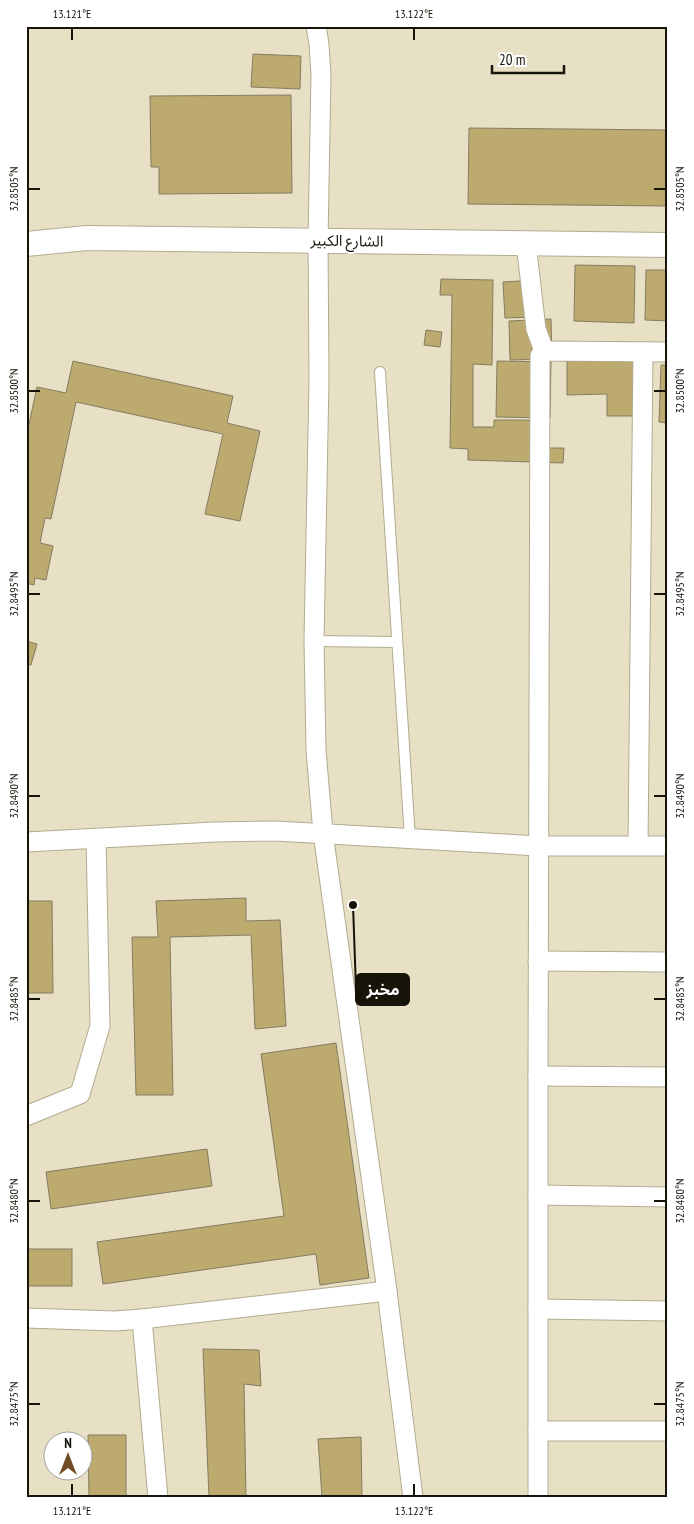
<svg xmlns="http://www.w3.org/2000/svg" width="694" height="1524" font-family="'PT Sans Narrow','Noto Sans Arabic',sans-serif">
<style>
.building{fill:#bcaa6f;stroke:#847c63}
.lines{fill:none;stroke-linecap:round;stroke-linejoin:round}
.service-casing{stroke:#b2ab90;stroke-width:12}
.minor-casing{stroke:#b2ab90;stroke-width:21}
.tertiary-casing{stroke:#b2ab90;stroke-width:26}
.service{stroke:#fff;stroke-width:10}
.minor{stroke:#fff;stroke-width:19}
.tertiary{stroke:#fff;stroke-width:24}
.ticks{fill:none;stroke:#161309;stroke-width:2}
.labels{text-anchor:middle;stroke-width:4;stroke-linejoin:round;paint-order:stroke}
.street-label{font-size:15px;fill:#161309;stroke:#fff}
.leader{fill:none;stroke:#161309;stroke-width:2}
.callout-dot{fill:#161309;stroke:#fff;stroke-width:2}
.callout{fill:#161309;stroke:#161309;stroke-width:2}
.callout-label{font-size:16px;text-anchor:middle;font-weight:bold;fill:#fff}
.neatline{fill:none;stroke:#161309;stroke-width:2}
.ticks-label{font-size:12px;text-anchor:middle;fill:#161309}
</style>
<rect width="100%" height="100%" fill="#e8e0c4"/>
<g class="building">
<polygon points="253,54 301,56 300,89 251,87"/>
<polygon points="291,95 292,193 159,194 159,167 151,167 150,96"/>
<polygon points="469,128 668,130 668,206 468,204"/>
<polygon points="575,265 635,266 634,323 574,321"/>
<polygon points="646,270 668,270 668,321 645,320"/>
<polygon points="441,279 493,280 492,365 473,364 473,427 494,427 494,420 535,420 535,448 564,448 563,463 468,460 468,449 450,448 452,295 440,295"/>
<polygon points="536,280 537,317 505,318 503,282"/>
<polygon points="551,319 552,359 510,360 509,321"/>
<polygon points="426,330 442,332 440,347 424,345"/>
<polygon points="567,354 644,354 645,416 607,416 607,394 567,395"/>
<polygon points="73,361 233,396 227,423 260,431 240,521 205,514 223,434 76,402 51,519 45,518 40,543 53,546 46,580 35,578 34,585 26,583 26,438 37,387 66,393"/>
<polygon points="497,361 551,362 550,418 496,417"/>
<polygon points="661,365 668,365 668,423 659,422"/>
<polygon points="26,641 37,644 31,665 26,664"/>
<polygon points="246,898 246,921 280,920 286,1026 255,1029 251,935 170,937 173,1095 136,1095 132,937 158,937 156,901"/>
<polygon points="26,901 52,901 53,993 26,993"/>
<polygon points="336,1043 369,1278 320,1285 316,1254 103,1284 97,1242 284,1216 261,1054"/>
<polygon points="207,1149 212,1186 51,1209 46,1172"/>
<rect x="26" y="1249" width="46" height="37"/>
<polygon points="203,1349 259,1350 261,1386 244,1384 246,1498 209,1498"/>
<polygon points="88,1435 126,1435 126,1498 89,1498"/>
<polygon points="361,1437 362,1498 322,1498 318,1439"/>
</g>
<g class="lines">
<defs>
<g id="service">
<polyline points="380,372 410,839"/>
<polyline points="314,641 397,642"/>
</g>
<g id="minor">
<polyline points="316,26 319,44 321,75 318,240 319,379 314,641 316,750 323,833 387,1291 413,1498"/>
<polyline points="526,243 536,329 544,351"/>
<polyline points="26,842 214,832 276,831 539,846 668,846"/>
<polyline points="638,845 643,352"/>
<polyline points="538,961 668,962"/>
<polyline points="538,1076 668,1077"/>
<polyline points="26,1116 80,1094 100,1026 96,839"/>
<polyline points="538,1195 668,1197"/>
<polyline points="538,1309 668,1311"/>
<polyline points="26,1318 115,1321 142,1319 387,1291"/>
<polyline points="142,1319 158,1498"/>
<polyline points="538,1431 668,1431"/>
<polyline points="538,1498 538,1076 540,356 544,351 668,352"/>
</g>
<polyline id="tertiary" points="26,244 87,238 668,245"/>
</defs>
<use href="#service" class="service-casing"/>
<use href="#minor" class="minor-casing"/>
<use href="#tertiary" class="tertiary-casing"/>
<use href="#service" class="service"/>
<use href="#minor" class="minor"/>
<use href="#tertiary" class="tertiary"/>
</g>
<path class="ticks" d="M72,28V40M414,28V40M28,189H40M654,189H666M28,391H40M654,391H666M28,594H40M654,594H666M28,796H40M654,796H666M28,999H40M654,999H666M28,1201H40M654,1201H666M28,1404H40M654,1404H666M72,1484V1496M414,1484V1496"/>
<g class="labels">
<g class="street-label">
<text transform="translate(347 241) rotate(1)" y="5">الشارع الكبير</text>
</g>
</g>
<path class="leader" d="M353 905L356 989"/>
<circle class="callout-dot" cx="353" cy="905" r="5"/>
<rect class="callout" x="356" y="974" width="53" height="31" rx="5"/>
<g class="callout-label">
<text x="383" y="995">مخبز</text>
</g>
<rect width="694" height="1524" fill="none" stroke="#ffffff" stroke-width="55"/>
<g transform="translate(68 1456)"><circle r="24" fill="#ffffff" stroke="#a2a19d"/>
<path d="M0-4L9 19L0 12L-9 19Z" fill="#714d27"/>
<text y="-8" font-size="14" font-weight="bold" text-anchor="middle" fill="#161309">N</text>
</g>
<path d="M492 65v8h72v-8" fill="none" stroke="#161309" stroke-width="2.5"/>
<text x="499" y="65" font-size="15" fill="#161309" stroke="#ffffff" stroke-width="4" paint-order="stroke">20 m</text>
<rect x="28" y="28" width="638" height="1468" class="neatline"/>
<g class="ticks-label">
<text x="72" y="18">13.121°E</text>
<text x="414" y="18">13.122°E</text>
<text transform="translate(14 189) rotate(-90)" y="4">32.8505°N</text>
<text transform="translate(680 189) rotate(-90)" y="4">32.8505°N</text>
<text transform="translate(14 391) rotate(-90)" y="4">32.8500°N</text>
<text transform="translate(680 391) rotate(-90)" y="4">32.8500°N</text>
<text transform="translate(14 594) rotate(-90)" y="4">32.8495°N</text>
<text transform="translate(680 594) rotate(-90)" y="4">32.8495°N</text>
<text transform="translate(14 796) rotate(-90)" y="4">32.8490°N</text>
<text transform="translate(680 796) rotate(-90)" y="4">32.8490°N</text>
<text transform="translate(14 999) rotate(-90)" y="4">32.8485°N</text>
<text transform="translate(680 999) rotate(-90)" y="4">32.8485°N</text>
<text transform="translate(14 1201) rotate(-90)" y="4">32.8480°N</text>
<text transform="translate(680 1201) rotate(-90)" y="4">32.8480°N</text>
<text transform="translate(14 1404) rotate(-90)" y="4">32.8475°N</text>
<text transform="translate(680 1404) rotate(-90)" y="4">32.8475°N</text>
<text x="72" y="1515">13.121°E</text>
<text x="414" y="1515">13.122°E</text>
</g>
</svg>
